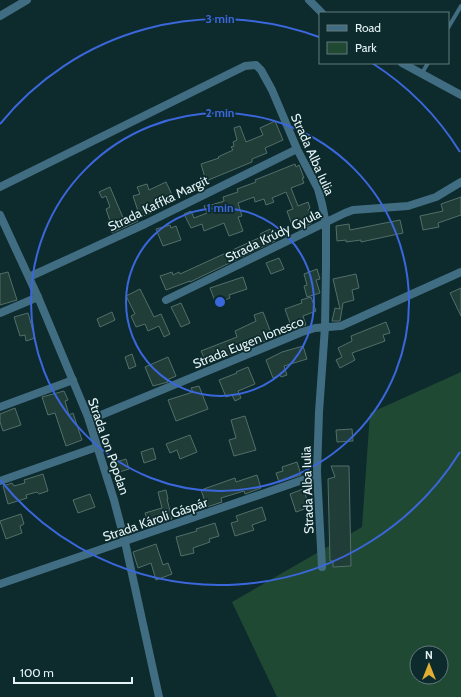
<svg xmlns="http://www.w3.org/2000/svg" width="461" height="697" font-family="Cabin,sans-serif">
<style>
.green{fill:#204934;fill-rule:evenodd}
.building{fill:#213d38;stroke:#526f6a}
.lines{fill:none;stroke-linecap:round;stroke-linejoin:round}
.lane{stroke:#416d82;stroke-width:4}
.street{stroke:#416d82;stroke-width:8}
.ring{fill:none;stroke:#3b67dc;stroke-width:2}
.labels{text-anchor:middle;stroke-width:3.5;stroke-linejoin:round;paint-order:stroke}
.street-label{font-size:13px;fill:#e4f4f6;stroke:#0d2a2d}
.centre{fill:#3b67dc;stroke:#0d2a2d;stroke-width:2}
.ring-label{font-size:12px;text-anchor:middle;font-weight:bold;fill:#3b67dc;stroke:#0d2a2d;stroke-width:3.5;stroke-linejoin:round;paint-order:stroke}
</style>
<rect width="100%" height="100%" fill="#0d2a2d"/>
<path class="green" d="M461,372V697H277L232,602L362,527L370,413ZM417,653H441V677H417Z"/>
<g class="building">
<polygon points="275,121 283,140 265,148 267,153 252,159 252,162 206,181 201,164 219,158 218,157 233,150 231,147 234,146 233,142 237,140 234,128 240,126 246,142 263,135 260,128"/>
<polygon points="295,164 296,167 299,165 304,178 302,178 304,183 291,188 298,206 308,202 310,208 308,210 312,218 310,219 312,223 298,230 296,226 293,228 287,211 293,209 286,192 272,198 274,202 266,205 264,199 255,202 254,197 238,203 242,216 238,217 243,231 229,236 224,223 204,231 202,224 191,228 184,214 191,211 194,218 207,213 204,206 210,203 211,205 224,201 223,197 238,192 237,189 256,182 255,180"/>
<polygon points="166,182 174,199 151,210 152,213 140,217 133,196 140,194 137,187 147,184 149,190"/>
<polygon points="110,187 124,220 134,215 138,221 112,233 107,222 110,221 106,209 110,207 106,196 102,198 99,192"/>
<polygon points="461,197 461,215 438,223 439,227 423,230 420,216 443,211 441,204"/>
<polygon points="400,220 403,233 361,242 361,240 346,242 346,240 337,241 336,226 349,224 350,230"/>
<polygon points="170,225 171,228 176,226 181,240 163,246 156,229"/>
<polygon points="270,229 275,241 190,282 190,281 166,290 160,276 172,272 173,275 179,272 180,274 261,237 260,234"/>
<polygon points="279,258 284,269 271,274 266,263"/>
<polygon points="317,269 320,279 316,280 320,293 307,297 304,286 307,285 304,274"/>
<polygon points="8,272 17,300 0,305 0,274"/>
<polygon points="356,274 359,288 352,290 354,300 343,303 340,321 332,321 335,308 340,309 333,279"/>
<polygon points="243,277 247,289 229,295 230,298 216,304 210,288"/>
<polygon points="461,288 461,316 450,293"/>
<polygon points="140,289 154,317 161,314 170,334 164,337 159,326 148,331 145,324 136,327 131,316 135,314 126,296"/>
<polygon points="311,297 316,311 303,316 306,325 298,328 296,324 291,326 285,309 302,303 301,300"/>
<polygon points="181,303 190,323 181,327 171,307"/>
<polygon points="112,312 115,320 100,327 97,319"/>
<polygon points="263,312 273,338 239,350 240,352 230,355 230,354 218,358 218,360 207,364 201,351 237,337 235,331 256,321 254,315"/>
<polygon points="28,313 35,338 26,341 25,335 20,336 14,317"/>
<polygon points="386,322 390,333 383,335 385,341 352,353 355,360 340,368 336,360 342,357 338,348 352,341 351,336"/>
<polygon points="303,346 307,359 284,366 287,375 281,377 280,375 273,378 266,360 282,352"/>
<polygon points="132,354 136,366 129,369 125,357"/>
<polygon points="168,357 176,376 167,380 168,382 153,386 145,367"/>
<polygon points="248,367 255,384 238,391 241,398 235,401 232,395 226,397 219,380 237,373 236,372"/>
<polygon points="199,386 208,409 176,421 168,400 193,392 191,388"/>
<polygon points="64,391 68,400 65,401 69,415 73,413 82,440 66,446 55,413 48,415 42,397"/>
<polygon points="15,408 21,425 3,431 0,422 0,414"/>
<polygon points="245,416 256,450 234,456 229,440 236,438 231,420"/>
<polygon points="352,429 353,441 337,442 336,430"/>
<polygon points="190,435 197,452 180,459 177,450 170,453 166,444"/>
<polygon points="153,448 156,459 144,463 141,452"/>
<polygon points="126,459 129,469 113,474 110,464"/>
<polygon points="297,462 301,475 279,482 276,473 283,471 282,467"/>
<polygon points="331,466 349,466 351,566 333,567 333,561 330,561 328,479 335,477"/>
<polygon points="43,474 48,491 39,494 37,492 26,495 27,498 8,504 3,486 12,483 14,486 25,483 24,480"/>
<polygon points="257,475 261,488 245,494 244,491 221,498 222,502 207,507 201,490 235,478 236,482"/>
<polygon points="303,489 310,507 296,512 290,494"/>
<polygon points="166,490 168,499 167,499 172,519 149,527 145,513 162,508 158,492"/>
<polygon points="90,494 95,507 78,513 73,500"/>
<polygon points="262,507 266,520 252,525 254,530 235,536 231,523 238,521 236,516"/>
<polygon points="21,514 24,524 20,526 22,533 6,539 0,521"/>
<polygon points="215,523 219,536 209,539 210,542 193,548 194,553 181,556 176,537 197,531 196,529"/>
<polygon points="156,544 163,565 168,563 172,574 156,580 151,563 138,568 133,552"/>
</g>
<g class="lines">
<g class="lane">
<polyline points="448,28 461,6"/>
<polyline points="422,73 428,63"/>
</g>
<g class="street">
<polyline points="309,0 322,13"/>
<polyline points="0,16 27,0"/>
<polyline points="402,63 461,95"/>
<polyline points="0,187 245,66 256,65 261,70 272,90 297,149 318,189 322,204 326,224 326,267 325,327 319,412 317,472 322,567"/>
<polyline points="0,215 38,297 88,417 114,500 125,542 159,697"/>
<polyline points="29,277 145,224 297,149"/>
<polyline points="166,300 345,213 353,210 408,206 436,197 461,182"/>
<polyline points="0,313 38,297"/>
<polyline points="0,407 73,380"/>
<polyline points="89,420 302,332 315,328 341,326 461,272"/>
<polyline points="0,481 97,447"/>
<polyline points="0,584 317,475"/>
</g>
</g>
<g class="ring">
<circle cx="220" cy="302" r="94"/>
<circle cx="220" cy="302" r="189"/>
<path d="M460 452A283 283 0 0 1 0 480M0 124A283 283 0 0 1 319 37M372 63A283 283 0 0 1 460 152"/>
</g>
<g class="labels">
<g class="street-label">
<text transform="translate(313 154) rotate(66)" y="5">Strada Alba Iulia</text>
<text transform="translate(158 203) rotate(-26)" y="5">Strada Kaffka Margit</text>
<text transform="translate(273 235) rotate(-26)" y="5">Strada Krúdy Gyula</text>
<text transform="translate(248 342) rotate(-22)" y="5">Strada Eugen Ionesco</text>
<text transform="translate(109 446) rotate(71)" y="5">Strada Ion Popdan</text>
<text transform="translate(307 490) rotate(-92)" y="5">Strada Alba Iulia</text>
<text transform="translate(155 519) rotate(-19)" y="5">Strada Károli Gáspár</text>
</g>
</g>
<circle cx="220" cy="302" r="6" class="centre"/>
<g class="ring-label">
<text x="220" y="23">3 min</text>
<text x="220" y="117">2 min</text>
<text x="220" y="212">1 min</text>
</g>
<rect x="319" y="12" width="130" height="52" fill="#0d2a2d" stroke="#637b7d"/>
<rect x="327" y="25" width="20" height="6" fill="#416d82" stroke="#637b7d"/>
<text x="355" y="32" font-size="12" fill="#e4f4f6">Road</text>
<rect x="327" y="42" width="20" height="12" fill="#204934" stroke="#637b7d"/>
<text x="355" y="52" font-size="12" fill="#e4f4f6">Park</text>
<g transform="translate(429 665)"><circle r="19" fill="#0d2a2d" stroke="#637b7d"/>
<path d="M0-3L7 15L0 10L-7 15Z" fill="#e0b034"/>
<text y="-6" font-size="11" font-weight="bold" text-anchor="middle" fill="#e4f4f6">N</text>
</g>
<path d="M14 677v6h118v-6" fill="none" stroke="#e4f4f6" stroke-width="2"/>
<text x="20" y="677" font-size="12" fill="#e4f4f6" stroke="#0d2a2d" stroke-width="3" paint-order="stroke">100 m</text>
</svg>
